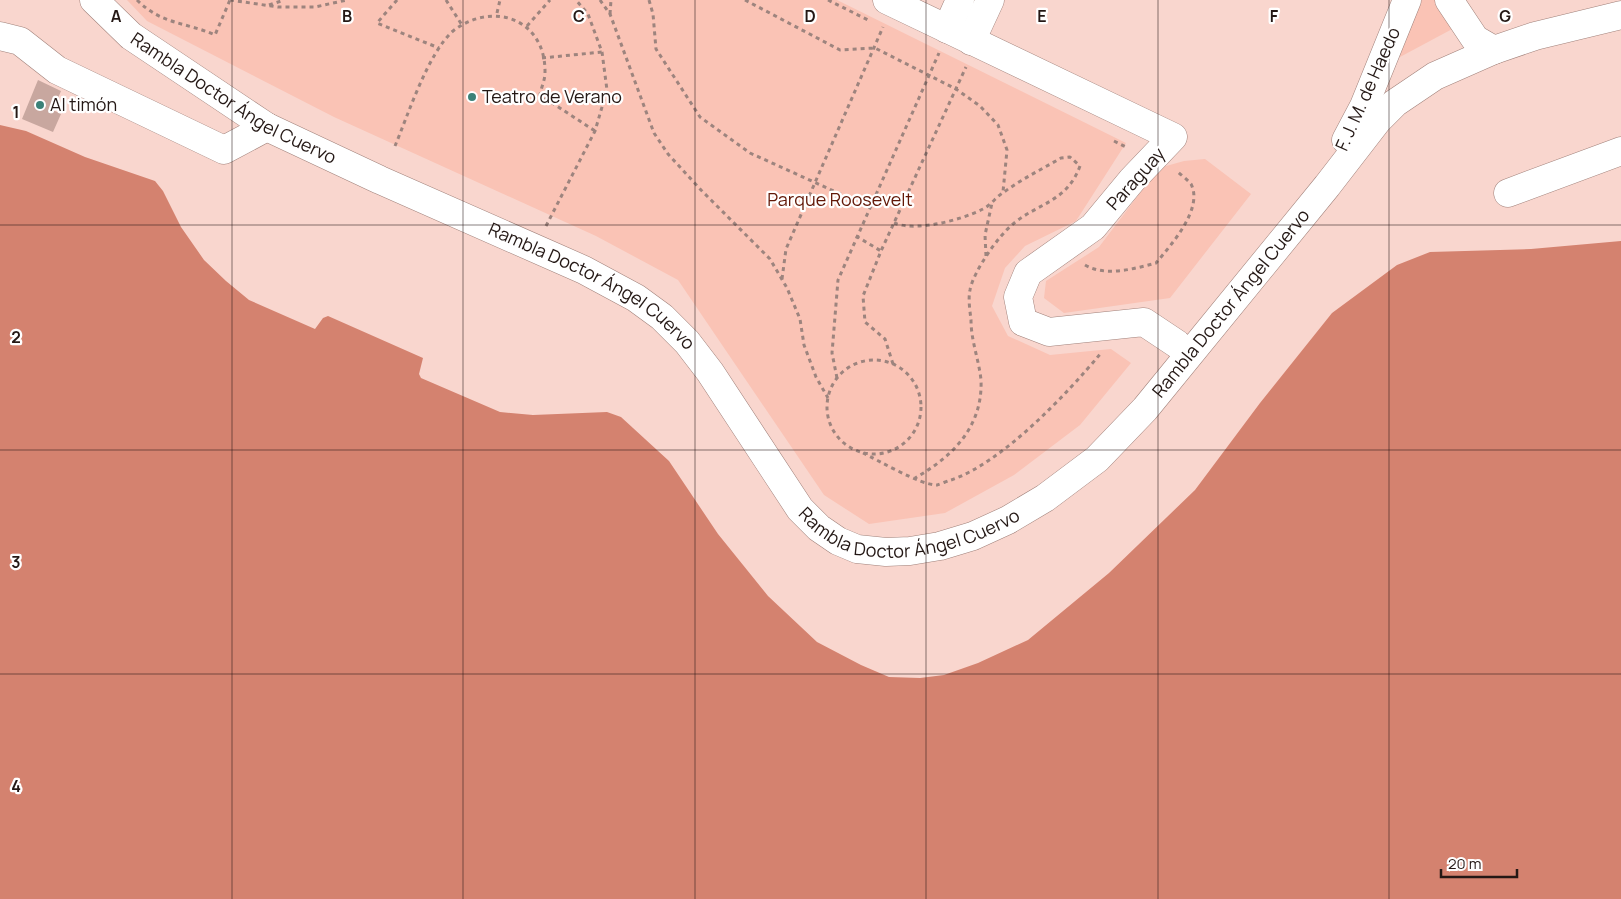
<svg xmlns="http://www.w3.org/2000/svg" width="1621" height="899" font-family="Manrope,sans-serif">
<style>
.green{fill:#fac3b5}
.water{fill:#d4826f}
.building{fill:#c8a79f}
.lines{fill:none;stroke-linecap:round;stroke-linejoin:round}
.minor-casing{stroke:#a0817a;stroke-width:29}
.path{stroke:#9d847e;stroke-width:3;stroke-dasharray:4 4;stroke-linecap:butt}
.minor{stroke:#fff;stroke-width:28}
.grid{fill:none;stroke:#241815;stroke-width:1;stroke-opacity:0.55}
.poi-dot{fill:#3b8178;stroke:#fff;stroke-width:2}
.labels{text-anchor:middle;stroke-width:4.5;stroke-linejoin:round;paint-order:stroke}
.street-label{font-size:18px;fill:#241815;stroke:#fff}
.poi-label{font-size:18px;fill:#241815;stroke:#fff;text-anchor:start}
.park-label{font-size:18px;fill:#621807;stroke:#fff}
.grid-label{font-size:16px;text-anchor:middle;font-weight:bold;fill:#241815;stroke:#fff;stroke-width:4.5;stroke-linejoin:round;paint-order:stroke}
</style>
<rect width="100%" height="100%" fill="#f9d6ce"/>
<g class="green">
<polygon points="127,0 837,0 1126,143 1076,221 1025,246 1005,268 992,306 1008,336 1050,355 1111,349 1131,363 1080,425 1014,475 945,513 869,524 824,495 678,280 596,236 334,117 147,21"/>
<polygon points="1422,0 1437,0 1456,27 1400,57 1399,53"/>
<polygon points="1205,159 1251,194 1170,298 1064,313 1044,298 1046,281 1099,247 1159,168 1184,161"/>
</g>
<polygon class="water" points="0,125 26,131 85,157 155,181 163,191 181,227 204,260 226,281 249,300 315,329 323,318 328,316 423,358 419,374 421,378 500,412 533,415 607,412 621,417 669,461 718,534 768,596 817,642 861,665 889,677 920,678 944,675 978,663 1028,640 1109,573 1195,490 1260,403 1332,313 1397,265 1430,252 1531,249 1621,241 1621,899 0,899"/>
<polygon class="building" points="38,80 61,91 53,110 61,114 53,132 22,119"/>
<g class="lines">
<defs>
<g id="minor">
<path id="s1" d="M94,0L131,36L267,127L380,180L584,270L636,298L662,317L687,342L710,372L800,509L819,528L838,541L857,549L886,552L910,551L940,546L973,536L1008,520L1045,498L1097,459L1145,409L1327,186L1378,120L1395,103L1435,76L1494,50L1535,36L1621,15"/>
<polyline points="887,0 1173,137 1132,180 1093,227 1028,273 1018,297 1023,322 1049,332 1144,322 1177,344 1188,354"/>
<polyline points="1449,0 1475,39 1494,50"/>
<polyline points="947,29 960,0"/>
<polyline points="0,36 20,41 57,70 224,150 267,127"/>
<polyline points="971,41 990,0"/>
<polyline points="1346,140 1364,106 1407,0"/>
<polyline points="1508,193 1621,151"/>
</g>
</defs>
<use href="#minor" class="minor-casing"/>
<g class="path">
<path d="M137,0C162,25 186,22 215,35L230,0"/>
<polyline points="230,0 278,7 315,7 347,0"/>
<polyline points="397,0 377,23 439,48"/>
<polyline points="446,0 462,25"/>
<polyline points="600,0 610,14 654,133 668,154 701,190 770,259 787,288 800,319 804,345 816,377 828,398"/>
<polyline points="649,0 653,14 656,49 700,117 750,153 869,207"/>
<polyline points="745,0 840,50 875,48 956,89 980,106 998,125 1007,150 1003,192"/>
<polyline points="828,0 868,20"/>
<polyline points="269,5 284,0"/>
<polyline points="497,13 500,0"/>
<polyline points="610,14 611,0"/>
<polyline points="527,26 550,0"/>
<polyline points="542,58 602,52"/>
<polyline points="1114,141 1128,148"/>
<path d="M395,146C408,115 428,53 453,31C493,0 546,19 545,73C545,80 541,88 540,95L595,131"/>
<path d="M894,223C917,232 961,220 983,209C991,205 997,196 1004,192C1022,179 1042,169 1061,158L1070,157L1080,166C1067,202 1038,203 1013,224C999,235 973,272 970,290C968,299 970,311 971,320C971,341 979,360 981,380C983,427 952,457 915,478"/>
<polyline points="546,226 595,131 607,90 602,52 588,14 576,0"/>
<polyline points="856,236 881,251"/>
<polyline points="986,256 985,235 992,203"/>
<path d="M1085,265C1106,277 1133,269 1156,263C1170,246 1204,209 1191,184C1188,180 1181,175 1177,171"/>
<polyline points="782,279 786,249 883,27"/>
<circle cx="874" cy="407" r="47"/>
<polyline points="893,364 885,339 865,322 863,296 881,251 966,67"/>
<polyline points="837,378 832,353 838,280 939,53"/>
<path d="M863,453C880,461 920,485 937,485C941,484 947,481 951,480C1002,463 1067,394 1101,353"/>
</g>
<use href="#minor" class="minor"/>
</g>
<path class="grid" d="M232,0V899M463,0V899M695,0V899M926,0V899M1158,0V899M1389,0V899M0,225H1621M0,450H1621M0,674H1621"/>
<g class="poi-dot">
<circle cx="472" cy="97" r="5"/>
<circle cx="40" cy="105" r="5"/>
</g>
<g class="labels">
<g class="street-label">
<text transform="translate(1368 89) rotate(-66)" y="6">F. J. M. de Haedo</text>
<text dy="6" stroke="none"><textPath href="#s1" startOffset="172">Rambla Doctor Ángel Cuervo</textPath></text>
<text transform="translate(1136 179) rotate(-48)" y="6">Paraguay</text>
<text dy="6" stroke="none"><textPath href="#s1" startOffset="578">Rambla Doctor Ángel Cuervo</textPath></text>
<text dy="6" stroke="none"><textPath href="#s1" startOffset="1432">Rambla Doctor Ángel Cuervo</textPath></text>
<text dy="6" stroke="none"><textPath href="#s1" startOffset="1012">Rambla Doctor Ángel Cuervo</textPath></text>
</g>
<g class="poi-label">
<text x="482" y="103">Teatro de Verano</text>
<text x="50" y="111">Al timón</text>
</g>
<g class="park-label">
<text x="840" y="206">Parque Roosevelt</text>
</g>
</g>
<g class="grid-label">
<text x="116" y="22">A</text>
<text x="347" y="22">B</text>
<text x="579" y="22">C</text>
<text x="810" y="22">D</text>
<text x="1042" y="22">E</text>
<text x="1274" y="22">F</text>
<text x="1505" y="22">G</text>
<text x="16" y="118">1</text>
<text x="16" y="343">2</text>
<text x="16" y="568">3</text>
<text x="16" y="792">4</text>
</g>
<path d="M1441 869v8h76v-8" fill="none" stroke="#241815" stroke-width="2.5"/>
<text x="1448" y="869" font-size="15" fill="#241815" stroke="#ffffff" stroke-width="4" paint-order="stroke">20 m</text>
</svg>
